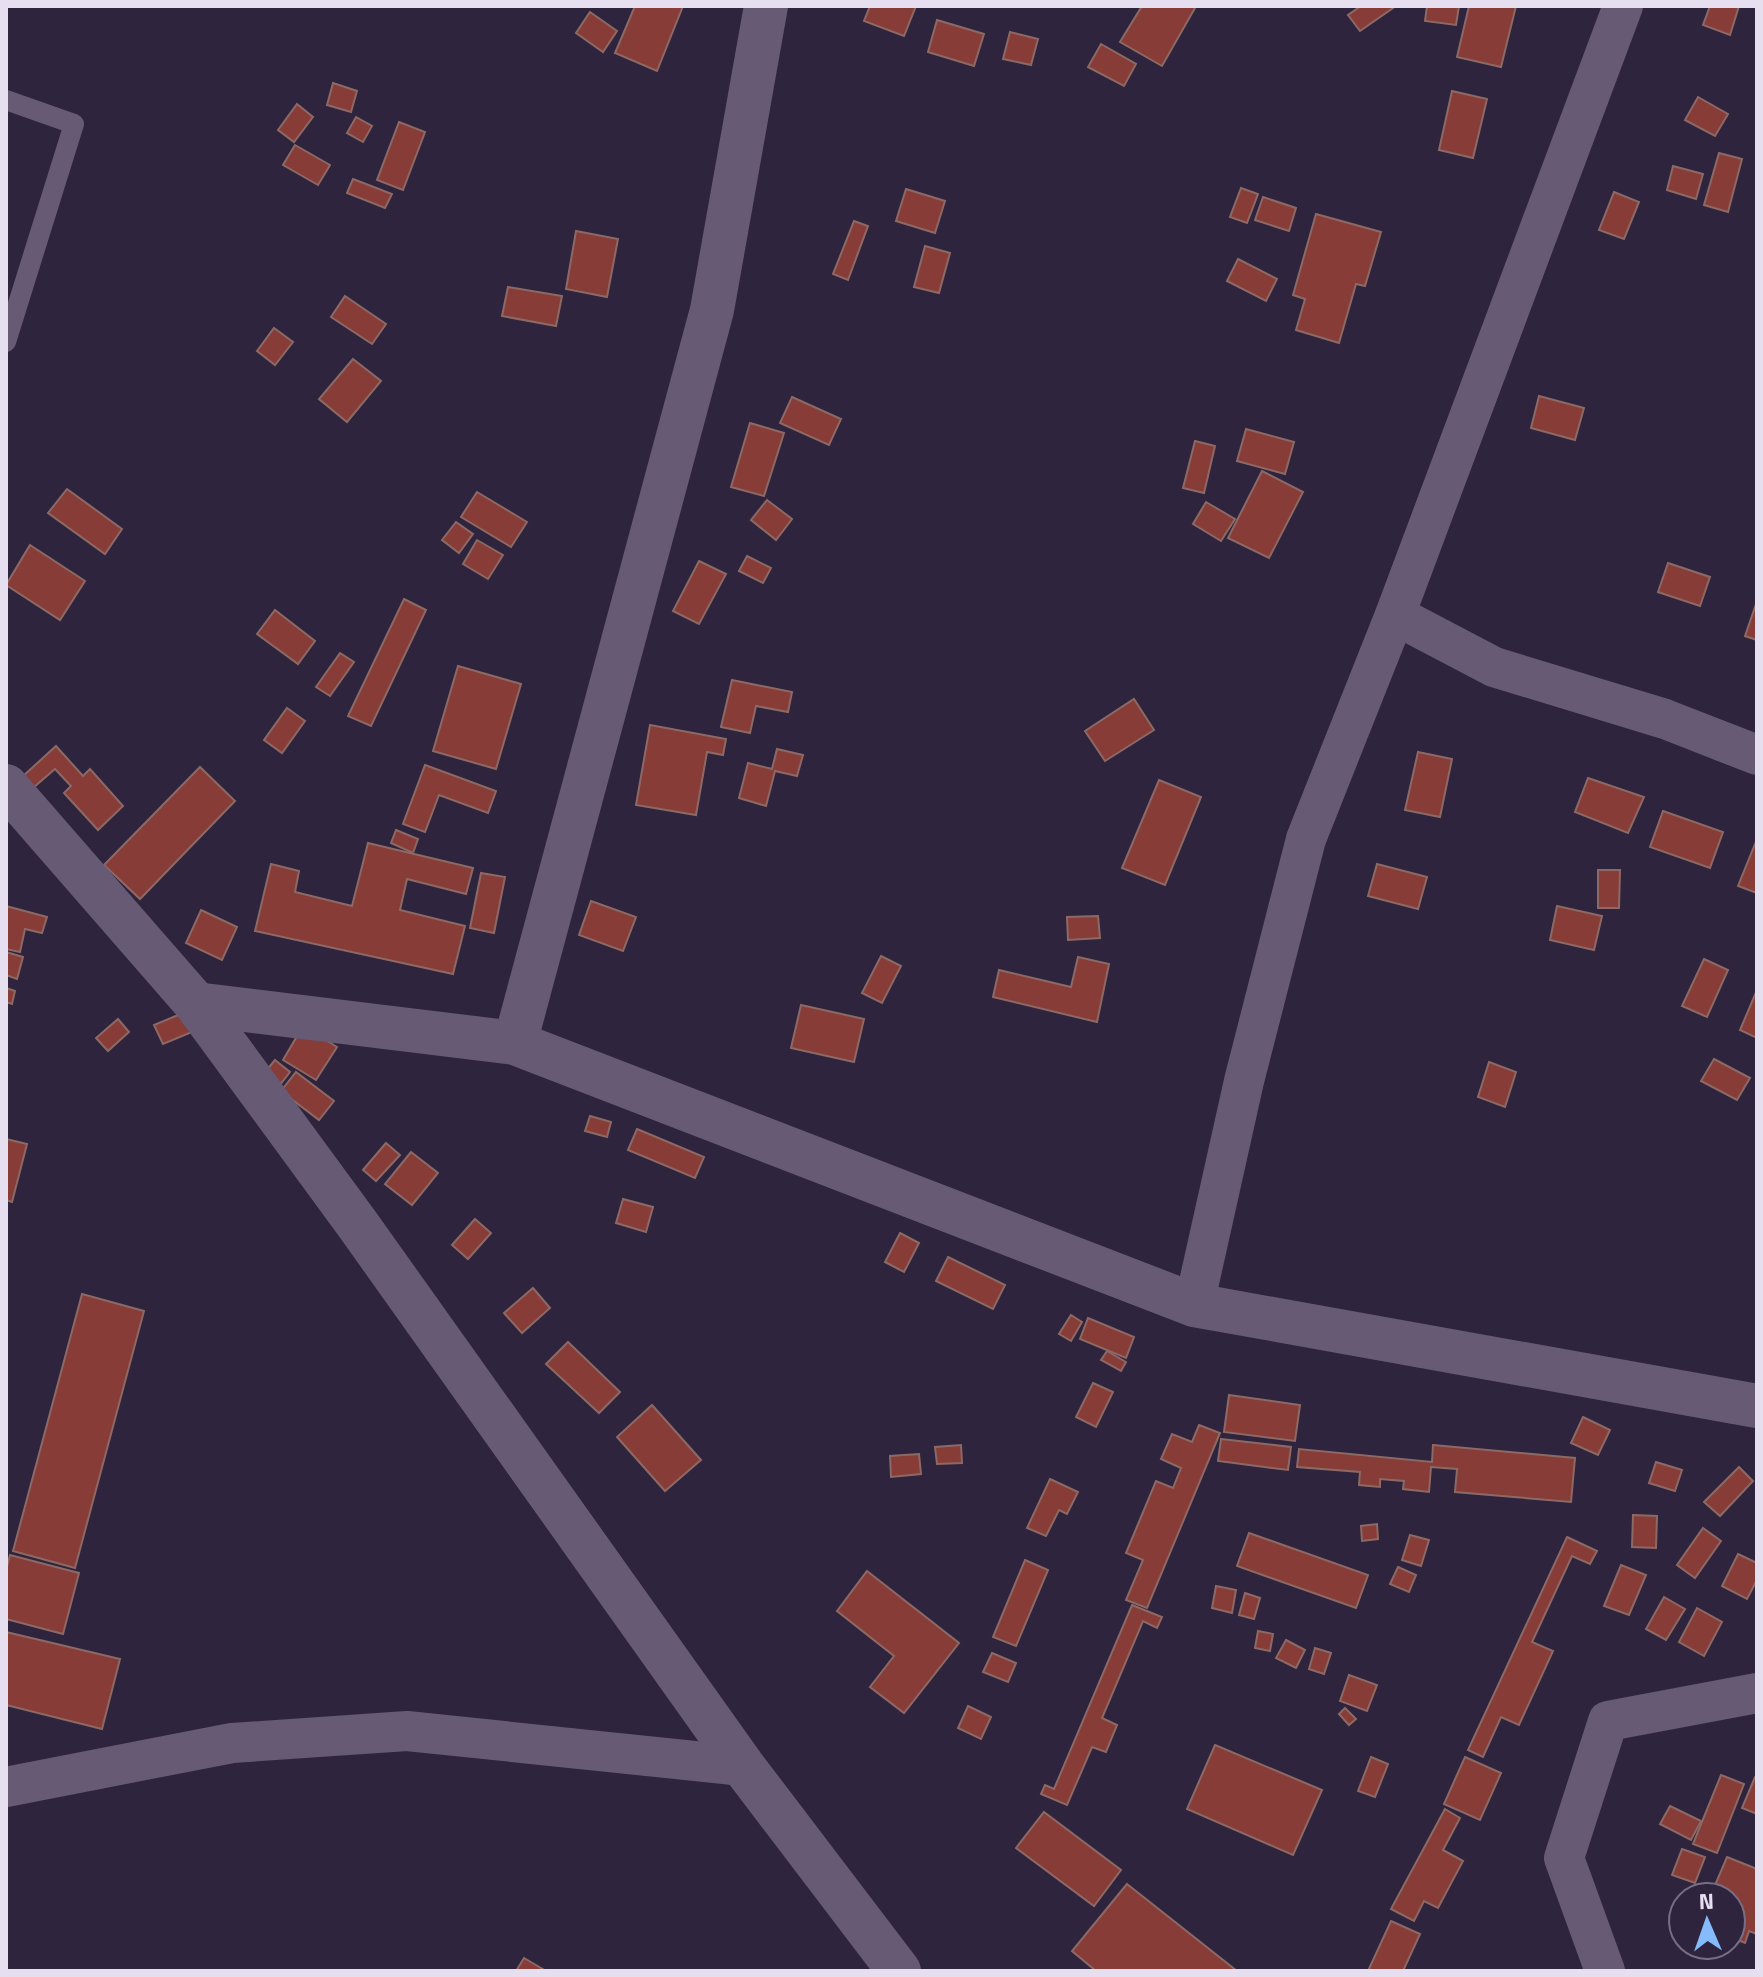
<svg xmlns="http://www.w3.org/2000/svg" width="1763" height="1977" font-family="'Titillium Web',sans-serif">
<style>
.building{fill:#873c37;stroke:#8c6965;stroke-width:2}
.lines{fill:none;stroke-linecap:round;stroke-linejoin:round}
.lane{stroke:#665a75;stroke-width:20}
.street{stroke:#665a75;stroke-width:40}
.secondary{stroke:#665a75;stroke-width:44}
</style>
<rect width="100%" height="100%" fill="#2f243d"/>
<g class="building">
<polygon points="635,6 683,6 657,71 615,53"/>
<polygon points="870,6 916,6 904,36 864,21"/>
<polygon points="1142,6 1191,6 1195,8 1162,66 1120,42"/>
<polygon points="1361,6 1396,6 1360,31 1348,15"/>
<polygon points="1427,6 1459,6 1456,25 1425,21"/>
<polygon points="1469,6 1516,6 1501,67 1457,57"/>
<polygon points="1710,6 1739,6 1730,35 1703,25"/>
<polygon points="590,12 617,31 603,52 576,33"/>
<polygon points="937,20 984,34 974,66 928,52"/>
<polygon points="1010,32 1038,39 1031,65 1003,59"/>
<polygon points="1101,44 1136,64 1124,86 1088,67"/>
<polygon points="333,83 357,91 351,112 327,105"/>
<polygon points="1452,91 1487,99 1473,158 1439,150"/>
<polygon points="1698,97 1728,114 1715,136 1685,120"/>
<polygon points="297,104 313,117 294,142 278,130"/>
<polygon points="356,117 372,126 363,142 347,133"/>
<polygon points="399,122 425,132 403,190 377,180"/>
<polygon points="295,145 330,165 318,185 283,165"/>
<polygon points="1719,153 1742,159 1728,212 1704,205"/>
<polygon points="1673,166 1703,174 1696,199 1667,190"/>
<polygon points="353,179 392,194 385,208 347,193"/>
<polygon points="1241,188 1258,194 1247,223 1230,217"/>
<polygon points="906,189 945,201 935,233 896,221"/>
<polygon points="1614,192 1639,202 1624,239 1599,230"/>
<polygon points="1263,197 1296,208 1289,231 1255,220"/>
<polygon points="1316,214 1381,232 1365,286 1356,284 1339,343 1296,330 1305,299 1293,295"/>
<polygon points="854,221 868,226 848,280 833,274"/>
<polygon points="576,231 618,239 607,297 566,289"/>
<polygon points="925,246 950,253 939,293 914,287"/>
<polygon points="1238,259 1277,279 1266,301 1227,281"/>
<polygon points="508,287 562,296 556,326 502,316"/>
<polygon points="345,296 386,324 372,344 331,317"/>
<polygon points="274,328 293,342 275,365 257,351"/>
<polygon points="353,359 381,381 347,422 319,399"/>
<polygon points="1539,396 1584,408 1575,440 1531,428"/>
<polygon points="792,397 841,419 829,445 780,423"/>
<polygon points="750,423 784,433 764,496 731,487"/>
<polygon points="1246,429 1294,442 1285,474 1237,461"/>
<polygon points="1195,441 1215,446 1204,493 1183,488"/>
<polygon points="1262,471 1303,492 1269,558 1228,538"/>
<polygon points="67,489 122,529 105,554 48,513"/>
<polygon points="477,492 527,522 511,547 461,517"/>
<polygon points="767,500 792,519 776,540 751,520"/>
<polygon points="1206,502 1235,519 1221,541 1193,524"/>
<polygon points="456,522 473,534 459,553 442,540"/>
<polygon points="477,540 503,555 488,579 463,564"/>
<polygon points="30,545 85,581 60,620 6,585"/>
<polygon points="747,556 771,568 763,583 739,571"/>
<polygon points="699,561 726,574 699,624 673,611"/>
<polygon points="1668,563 1710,577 1700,606 1658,592"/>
<polygon points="404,599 426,610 371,726 348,716"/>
<polygon points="1756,604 1757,604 1757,640 1745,636"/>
<polygon points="275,610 315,641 298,664 257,634"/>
<polygon points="340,653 354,662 330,696 316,687"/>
<polygon points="458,666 521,684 496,769 433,751"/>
<polygon points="732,680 792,692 788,712 756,706 750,733 721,727"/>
<polygon points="1134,699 1154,730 1105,761 1085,731"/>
<polygon points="287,708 305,721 282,753 264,740"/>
<polygon points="650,725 726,739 723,755 707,752 696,815 636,805"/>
<polygon points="56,746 83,776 90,769 123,806 98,830 64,793 71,786 55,769 33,788 22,777"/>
<polygon points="777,749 803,755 797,776 775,771 766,806 739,798 748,763 772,769"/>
<polygon points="1418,752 1452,759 1440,817 1405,810"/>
<polygon points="425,765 496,791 488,813 439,795 425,832 403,824"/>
<polygon points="200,767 235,801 140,899 104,865"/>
<polygon points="1588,778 1644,797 1628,833 1575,812"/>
<polygon points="1159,780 1201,797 1165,885 1122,868"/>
<polygon points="1663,811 1723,832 1710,868 1650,847"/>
<polygon points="396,830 418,839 413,853 391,843"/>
<polygon points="1757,839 1757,893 1738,886"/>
<polygon points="368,843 473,868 466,894 407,879 400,910 465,926 453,974 255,931 271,864 299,871 295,892 352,906"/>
<polygon points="1377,864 1427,877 1418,909 1368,896"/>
<polygon points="1598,870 1620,870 1619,908 1598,908"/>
<polygon points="481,873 505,877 494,933 470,928"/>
<polygon points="591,901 636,917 623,951 579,935"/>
<polygon points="6,906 47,917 42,933 25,929 20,952 6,949"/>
<polygon points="1557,906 1602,916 1594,950 1550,940"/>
<polygon points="201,910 237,927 222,960 186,943"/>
<polygon points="1098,916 1100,938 1068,940 1067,917"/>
<polygon points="6,952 23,957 17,979 6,975"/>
<polygon points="881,956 901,966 882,1003 862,993"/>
<polygon points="1078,957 1109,964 1097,1022 993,997 999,970 1071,987"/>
<polygon points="1704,959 1728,970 1707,1017 1682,1006"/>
<polygon points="6,988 15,991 12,1004 6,1002"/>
<polygon points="1757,990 1757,1038 1740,1030"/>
<polygon points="801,1005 864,1019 854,1062 791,1048"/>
<polygon points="183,1013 192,1032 163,1044 154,1025"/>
<polygon points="118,1019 129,1032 108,1051 96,1038"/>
<polygon points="303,1026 337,1047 316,1080 283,1060"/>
<polygon points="1714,1059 1750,1078 1737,1100 1701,1081"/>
<polygon points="275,1060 290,1072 272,1095 256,1083"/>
<polygon points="1489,1062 1516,1072 1505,1107 1478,1097"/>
<polygon points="296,1072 334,1101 319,1120 281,1091"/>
<polygon points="590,1116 611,1122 607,1137 585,1131"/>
<polygon points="637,1129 704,1157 695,1178 628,1150"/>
<polygon points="6,1139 27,1144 12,1202 6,1200"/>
<polygon points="386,1143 400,1155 376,1181 363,1170"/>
<polygon points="411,1152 438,1173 412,1205 385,1184"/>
<polygon points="623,1199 653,1207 646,1232 616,1223"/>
<polygon points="475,1219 491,1233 468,1259 452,1245"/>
<polygon points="900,1233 919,1243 904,1272 885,1262"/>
<polygon points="948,1257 1005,1285 993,1309 936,1281"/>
<polygon points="533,1288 550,1308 522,1333 504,1313"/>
<polygon points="82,1294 144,1311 75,1568 13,1551"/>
<polygon points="1071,1315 1082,1322 1071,1341 1059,1334"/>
<polygon points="1088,1318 1134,1337 1126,1358 1080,1339"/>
<polygon points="568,1342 620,1392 599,1413 546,1364"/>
<polygon points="1107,1351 1126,1362 1121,1371 1101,1360"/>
<polygon points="1093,1383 1113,1392 1096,1427 1076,1417"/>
<polygon points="1229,1395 1300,1405 1295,1441 1224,1432"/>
<polygon points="652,1405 701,1460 665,1491 617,1437"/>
<polygon points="1583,1417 1610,1430 1598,1455 1571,1443"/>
<polygon points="1199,1425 1220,1433 1147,1608 1126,1600 1143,1560 1126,1553 1156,1481 1173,1488 1181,1468 1161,1459 1172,1434 1192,1442"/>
<polygon points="1221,1439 1291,1447 1288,1470 1218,1461"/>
<polygon points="961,1445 962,1463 937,1464 935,1447"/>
<polygon points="1433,1445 1575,1458 1571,1502 1455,1492 1457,1469 1431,1467 1429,1492 1403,1489 1404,1481 1380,1479 1380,1487 1359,1485 1360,1472 1297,1467 1299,1449 1432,1462"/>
<polygon points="919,1454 921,1474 891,1477 890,1456"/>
<polygon points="1656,1462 1682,1470 1675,1491 1649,1483"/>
<polygon points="1739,1467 1753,1481 1720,1516 1704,1502"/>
<polygon points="1050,1479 1078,1492 1067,1514 1059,1510 1046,1536 1027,1528"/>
<polygon points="1633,1515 1657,1516 1656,1548 1632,1547"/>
<polygon points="1377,1524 1378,1539 1362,1541 1361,1526"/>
<polygon points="1703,1528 1721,1541 1695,1578 1677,1565"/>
<polygon points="1249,1533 1368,1575 1356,1608 1237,1566"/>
<polygon points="1410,1535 1429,1540 1421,1566 1402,1560"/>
<polygon points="1567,1537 1597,1551 1590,1564 1572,1556 1532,1642 1553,1651 1519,1725 1501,1717 1483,1757 1468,1750"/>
<polygon points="1738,1554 1757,1563 1757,1580 1747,1599 1722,1586"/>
<polygon points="10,1555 79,1573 63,1634 6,1619 6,1571"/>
<polygon points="1025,1560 1048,1570 1016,1646 993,1637"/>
<polygon points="1621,1565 1646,1575 1629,1615 1604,1606"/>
<polygon points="1398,1567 1416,1575 1409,1592 1390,1584"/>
<polygon points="867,1571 959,1643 904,1713 870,1687 894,1656 837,1611"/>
<polygon points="1216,1586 1236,1590 1232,1613 1212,1608"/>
<polygon points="1245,1593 1260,1598 1254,1619 1239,1615"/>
<polygon points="1664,1597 1685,1609 1666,1640 1646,1629"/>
<polygon points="1132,1605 1162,1617 1157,1628 1143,1621 1102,1718 1117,1725 1106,1752 1092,1747 1067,1805 1041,1794 1045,1785 1054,1789"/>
<polygon points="1697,1608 1722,1622 1704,1656 1679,1642"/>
<polygon points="1258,1631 1273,1634 1270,1651 1255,1648"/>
<polygon points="6,1632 120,1659 102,1729 6,1705"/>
<polygon points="1286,1640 1305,1650 1296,1668 1276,1658"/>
<polygon points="1315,1648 1331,1653 1324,1674 1309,1669"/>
<polygon points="992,1653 1016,1663 1008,1682 983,1672"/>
<polygon points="1349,1675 1377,1685 1367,1711 1340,1701"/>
<polygon points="968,1706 991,1717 981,1739 958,1728"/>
<polygon points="1345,1708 1356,1719 1349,1725 1339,1714"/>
<polygon points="1215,1745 1322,1790 1293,1855 1187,1809"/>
<polygon points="1371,1757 1388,1764 1375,1797 1358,1791"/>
<polygon points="1465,1757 1501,1773 1480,1820 1444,1804"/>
<polygon points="1721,1775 1744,1784 1717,1853 1693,1844"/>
<polygon points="1755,1777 1757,1778 1757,1814 1742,1808"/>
<polygon points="1670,1806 1701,1821 1691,1840 1660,1824"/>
<polygon points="1445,1809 1460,1818 1443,1850 1463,1861 1438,1908 1424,1901 1414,1921 1391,1909"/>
<polygon points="1044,1812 1121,1870 1094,1906 1016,1848"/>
<polygon points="1682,1849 1705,1857 1695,1883 1672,1875"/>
<polygon points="1727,1857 1757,1869 1757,1934 1749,1931 1745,1943 1731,1937 1731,1897 1710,1897"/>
<polygon points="1127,1884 1237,1971 1096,1971 1072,1951"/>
<polygon points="1391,1921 1420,1934 1403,1971 1368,1971"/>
<polygon points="524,1958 546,1971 516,1971"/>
</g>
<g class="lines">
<polyline class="lane" points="6,100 74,124 6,342"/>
<g class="street">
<polyline points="1395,615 1494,667 1665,719 1757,755"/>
<polyline points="1194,1305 1244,1081 1306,839 1395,615 1623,6"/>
<polyline points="6,1787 232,1743 407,1731 743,1766"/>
<polyline points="1605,1971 1564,1858 1608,1721 1757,1693"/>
</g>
<g class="secondary">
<polyline points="6,786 196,1004 358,1225 743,1766 899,1971"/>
<polyline points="196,1004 515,1043 1194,1305 1757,1406"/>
<polyline points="515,1043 712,310 766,6"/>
</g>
</g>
<rect width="1763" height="1977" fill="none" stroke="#e5dfef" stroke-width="16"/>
<g transform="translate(1707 1921) rotate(358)"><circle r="38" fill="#2f243d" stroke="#786f84" stroke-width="2"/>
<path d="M0-6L14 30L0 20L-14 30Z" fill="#86bbfb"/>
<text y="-12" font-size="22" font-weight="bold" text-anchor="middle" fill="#e5dfef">N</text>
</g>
</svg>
